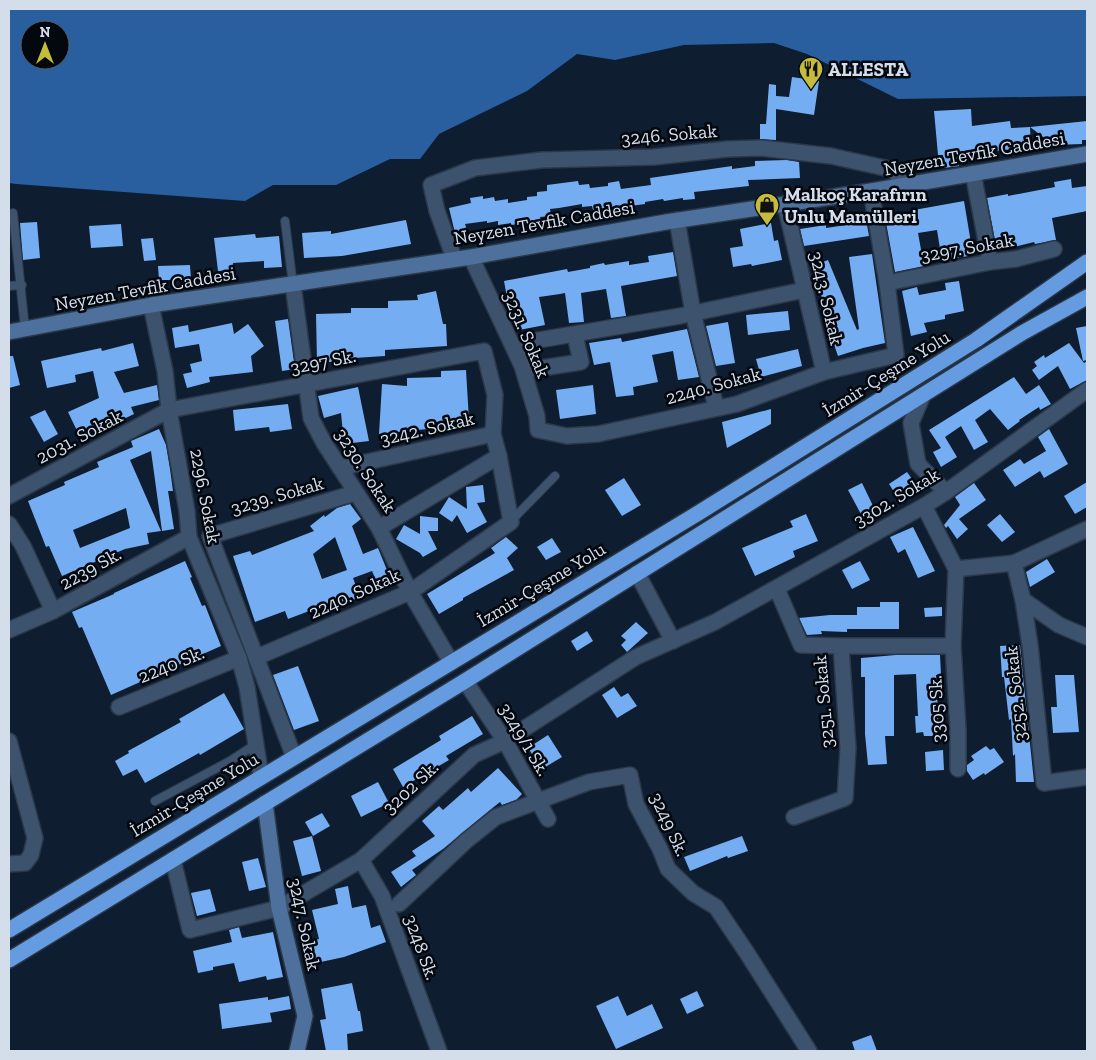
<svg xmlns="http://www.w3.org/2000/svg" width="1096" height="1060" font-family="'Zilla Slab',serif">
<style>
.water{fill:#295f9f;fill-rule:evenodd}
.building{fill:#75adf3;fill-rule:evenodd}
.lines{fill:none;stroke-linecap:round;stroke-linejoin:round}
.lane-casing{stroke:#2a3849;stroke-width:10}
.street-casing{stroke:#2a3849;stroke-width:18}
.secondary-casing{stroke:#2a3849;stroke-width:18}
.highway-casing{stroke:#2a3849;stroke-width:18}
.lane{stroke:#3c526d;stroke-width:8}
.street{stroke:#3c526d;stroke-width:15}
.secondary{stroke:#4d709c;stroke-width:15}
.highway{stroke:#659ce1;stroke-width:15}
.labels{text-anchor:middle;stroke-width:5;stroke-linejoin:round;paint-order:stroke}
.poi-label{font-size:19px;font-weight:bold;fill:#d4deeb;stroke:#03070e;text-anchor:start}
.street-label{font-size:19px;fill:#d4deeb;stroke:#03070e}
</style>
<rect width="100%" height="100%" fill="#0e1d2f"/>
<path class="water" d="M9,9H1087V96L898,99L807,54L774,43L684,45L615,60L577,54L527,91L439,134L420,159H390L336,185H273L245,201L16,184L9,183ZM30,30H60V60H30Z"/>
<g class="building">
<polygon points="792,77 819,81 814,115 776,109 776,140 760,139 760,124 766,124 769,84 776,85 776,96 789,97"/>
<polygon points="971,109 972,126 1010,121 1011,128 1030,127 1031,147 995,151 995,147 957,152 959,166 944,168 943,155 938,155 934,111"/>
<polygon points="1087,121 1087,140 1082,140 1082,144 1054,145 1030,127"/>
<polygon points="787,160 799,162 800,178 748,180 749,186 694,192 695,199 683,200 683,198 664,201 663,199 645,202 645,204 623,207 623,205 593,210 592,206 582,207 582,204 559,208 550,209 551,216 540,217 541,221 511,225 511,223 498,225 498,221 487,223 487,221 465,224 467,230 455,233 449,208 471,203 470,198 483,196 483,199 494,197 495,201 508,199 508,203 527,200 527,197 537,196 537,192 547,191 547,185 578,181 579,185 589,184 590,188 608,186 608,183 619,181 621,189 651,185 650,178 732,166 732,169 755,166 755,161"/>
<polygon points="1071,179 1072,188 1087,186 1087,211 1052,218 1056,240 1035,244 1034,242 997,251 987,198 1008,194 1008,196 1055,187 1054,182"/>
<polygon points="964,201 973,255 942,261 937,230 918,233 924,266 895,272 885,217 914,213 914,210"/>
<polygon points="865,214 869,236 804,246 800,229 826,225 826,228 853,224 852,216"/>
<polygon points="406,220 411,244 342,256 304,258 302,233 331,231 331,234"/>
<polygon points="37,222 40,258 23,260 20,223"/>
<polygon points="771,223 774,241 778,240 782,260 752,266 751,264 733,267 730,248 743,246 740,229"/>
<polygon points="121,224 123,246 91,248 89,226"/>
<polygon points="255,234 256,238 279,236 282,267 264,268 264,261 233,263 233,270 218,271 214,238"/>
<polygon points="153,238 156,260 144,261 141,239"/>
<polygon points="673,252 677,276 621,286 626,316 611,318 606,289 581,293 584,322 569,323 565,293 560,294 539,297 545,325 519,330 514,302 508,303 504,281 567,269 568,272 590,268 590,266 604,263 605,265 629,261 629,265 649,262 648,256"/>
<polygon points="872,254 885,343 863,348 838,356 829,330 831,329 821,300 823,300 810,267 828,260 857,330 859,329 849,257"/>
<polygon points="190,265 191,280 159,280 158,266"/>
<polygon points="959,281 964,311 945,315 945,319 924,323 927,332 911,336 902,291 917,287 919,295 946,290 945,283"/>
<polygon points="436,291 443,324 446,324 447,346 385,350 385,356 354,358 354,360 341,362 317,362 316,314 351,313 351,308 388,308 388,301 418,300 417,295"/>
<polygon points="788,311 790,330 748,335 746,315"/>
<polygon points="288,319 295,369 282,371 275,321"/>
<polygon points="728,322 735,363 716,366 706,326"/>
<polygon points="232,323 234,334 248,324 264,346 251,356 253,372 209,377 210,382 187,388 183,374 192,372 190,364 202,361 199,344 175,348 172,328 188,325 189,332"/>
<polygon points="1087,326 1087,360 1083,361 1076,328"/>
<polygon points="687,329 699,377 678,380 673,351 652,355 658,382 633,387 634,395 616,397 610,362 594,365 589,343 621,338 622,342"/>
<polygon points="133,343 139,366 114,372 124,393 157,385 159,400 131,407 134,414 103,429 102,426 80,437 68,412 99,398 93,371 75,375 76,382 47,388 41,361 101,348 102,351"/>
<polygon points="1069,343 1084,363 1087,361 1087,380 1070,389 1058,366 1039,380 1032,370 1037,366 1034,362 1044,355 1045,358"/>
<polygon points="798,349 802,366 761,377 756,359"/>
<polygon points="9,356 13,356 20,385 9,388"/>
<polygon points="466,370 469,420 436,422 437,428 379,434 382,384 407,386 407,378 441,377 441,371"/>
<polygon points="1014,377 1026,394 1039,385 1051,404 1040,410 1039,407 1019,420 1020,421 1008,430 990,409 975,420 988,442 974,450 961,426 945,437 957,457 941,467 933,452 941,448 929,430"/>
<polygon points="593,385 596,414 560,419 556,390"/>
<polygon points="358,387 369,441 344,444 341,413 324,418 318,396"/>
<polygon points="288,404 292,429 270,432 269,427 235,431 233,410"/>
<polygon points="771,409 771,424 727,448 722,422"/>
<polygon points="45,410 58,434 44,442 30,417"/>
<path d="M159,429L166,445L170,469L173,491H168L174,529L162,531L151,451L130,460L161,531L147,533L149,544L125,549L62,576L49,546L46,547L28,501L65,485L64,482L99,467L97,462L133,447L131,441ZM126,508L130,528L80,548L73,530Z"/>
<polygon points="1049,429 1068,464 1044,478 1040,471 1015,487 1003,470 1020,459 1024,464 1046,451 1038,437"/>
<polygon points="907,472 917,486 898,498 889,484"/>
<polygon points="624,478 641,505 622,516 605,490"/>
<polygon points="1087,482 1087,507 1075,514 1064,496"/>
<polygon points="862,483 875,510 862,516 848,490"/>
<polygon points="974,483 986,500 959,519 968,529 957,539 948,526 946,528 944,525 960,505 955,497"/>
<polygon points="483,485 485,502 477,503 487,522 467,533 457,515 452,522 439,513 449,497 467,509 466,487"/>
<path d="M350,504L361,519L352,526L363,554L378,548L391,580L378,585L372,571L353,578L360,597L343,604L341,599L288,619L285,611L255,622L233,556L250,551L252,555L314,531L310,526L324,515L325,517L337,508ZM335,537L347,570L322,579L313,554Z"/>
<polygon points="806,514 818,541 793,551 795,557 755,576 742,548 793,527 790,521"/>
<polygon points="1000,514 1015,532 1002,542 987,525"/>
<polygon points="420,516 438,518 438,531 428,531 437,549 423,557 420,553 396,539 404,525 420,534"/>
<polygon points="913,527 935,571 918,578 905,549 898,553 890,537"/>
<polygon points="506,537 518,548 507,558 514,570 463,598 463,600 439,614 427,594 495,553 491,548"/>
<polygon points="552,538 561,552 546,560 537,547"/>
<polygon points="1047,559 1055,572 1030,587 1026,572"/>
<polygon points="185,561 192,577 190,578 202,606 205,605 221,646 111,695 82,627 79,628 72,612 114,594 114,593"/>
<polygon points="860,561 870,580 852,589 842,570"/>
<polygon points="880,602 899,602 899,629 847,629 847,632 821,631 822,634 807,635 799,618 830,615 857,615 857,607 880,607"/>
<polygon points="942,607 942,616 925,617 924,608"/>
<polygon points="636,622 648,633 627,652 621,645 626,640 621,636"/>
<polygon points="587,631 593,641 577,651 571,641"/>
<polygon points="1020,645 1024,686 1034,782 1016,782 1015,754 1013,756 1011,719 1009,720 1004,677 1002,677 1000,646"/>
<polygon points="896,655 940,655 941,675 936,675 939,736 924,736 923,732 916,733 915,716 918,716 916,674 894,675 894,736 885,736 887,764 868,765 865,734 865,677 861,677 861,658"/>
<polygon points="298,666 319,721 294,730 273,675"/>
<polygon points="1055,675 1074,675 1079,732 1053,733 1051,707 1057,707"/>
<polygon points="614,687 621,697 628,693 637,706 617,718 602,695"/>
<polygon points="224,693 244,729 200,755 199,753 145,783 137,769 123,776 115,761 129,753 128,751 181,722 179,719"/>
<polygon points="472,716 483,734 446,756 449,760 403,787 393,769 441,740 439,736"/>
<polygon points="548,735 562,757 542,769 528,748"/>
<polygon points="986,746 990,750 994,748 1004,762 985,775 984,773 973,780 967,771 967,765 974,760 971,756"/>
<polygon points="943,750 944,770 926,771 925,752"/>
<polygon points="498,768 522,794 516,800 502,805 500,802 490,810 443,849 412,870 416,875 401,887 391,872 416,856 412,851 435,836 422,821 439,806 443,810 468,788 471,792"/>
<polygon points="378,782 389,803 361,817 351,796"/>
<polygon points="322,813 330,826 313,836 305,822"/>
<polygon points="312,836 321,871 302,876 293,841"/>
<polygon points="742,836 748,851 728,858 727,856 690,871 684,857"/>
<polygon points="258,858 266,887 249,891 242,862"/>
<polygon points="348,886 352,908 366,905 371,928 380,925 386,942 344,957 307,965 302,943 319,939 312,910 338,904 335,889"/>
<polygon points="210,889 216,911 197,916 191,893"/>
<polygon points="239,927 242,938 273,932 283,977 267,980 266,976 239,982 234,963 213,967 213,970 198,973 193,951 232,942 229,930"/>
<polygon points="352,983 358,1011 360,1011 363,1031 347,1034 348,1051 326,1051 320,1020 326,1019 321,989"/>
<polygon points="697,991 704,1006 687,1014 680,999"/>
<polygon points="289,996 291,1009 270,1013 272,1022 222,1029 219,1004 268,997 268,1000"/>
<polygon points="618,996 627,1016 652,1004 663,1028 616,1049 596,1006"/>
<polygon points="871,1035 877,1051 855,1051 852,1042"/>
</g>
<g class="lines">
<defs>
<g id="lane">
<polyline points="13,213 25,329"/>
<polyline points="285,221 293,285"/>
<polyline points="9,286 22,285"/>
<polyline points="511,521 555,476"/>
<polyline points="155,801 230,761 256,744"/>
</g>
<g id="street">
<polyline points="973,173 990,262"/>
<polyline points="785,204 824,372"/>
<polyline points="677,220 693,313 716,407"/>
<polyline points="471,257 522,366 537,416 538,430 567,436 598,434 737,404 824,372 896,355 887,283 871,191"/>
<polyline points="454,258 437,211 431,185 475,168 542,160 654,157 728,149 761,148 831,156 894,170 904,185"/>
<polyline points="887,283 990,262 1016,259 1054,249"/>
<polyline points="293,285 311,418 324,443 379,528 410,592 451,662"/>
<polyline points="151,305 165,371 169,410 187,511 189,537 239,658 247,687 261,777"/>
<polyline points="575,335 581,362 535,369 527,342 680,316 804,290"/>
<polyline points="923,395 911,423 918,464 946,492"/>
<polyline points="340,468 493,434"/>
<polyline points="9,496 169,410 484,351 495,395 493,434 499,456 511,522 410,592 257,657"/>
<polyline points="924,506 956,569 953,646 958,729 958,769"/>
<polyline points="9,524 23,546 53,611"/>
<polyline points="379,528 499,456"/>
<polyline points="1014,563 1023,600 1059,625 1087,637"/>
<polyline points="956,569 1014,563 1087,529"/>
<polyline points="637,573 673,641"/>
<polyline points="777,589 801,645 841,646 848,748 845,798 794,817"/>
<polyline points="1023,600 1030,645 1044,783 1087,777"/>
<polyline points="9,630 53,611 189,537"/>
<polyline points="841,646 953,646"/>
<polyline points="465,681 505,741 548,819"/>
<polyline points="119,707 239,658"/>
<polyline points="9,741 35,838 31,855 25,863 9,864"/>
<polyline points="294,757 210,536 355,493"/>
<polyline points="173,860 190,930 279,908 361,860 474,755 505,741 636,657 715,622 924,506 946,492 1087,390"/>
<polyline points="361,860 382,896 439,1051"/>
<polyline points="399,904 466,841 496,817 589,782 630,775 636,804 660,849 668,869 693,893 716,907 747,953 809,1051"/>
</g>
<g id="secondary">
<polyline points="9,332 151,305 471,257 666,222 871,191 1087,154"/>
<polyline points="265,803 279,908 305,1016 297,1051"/>
</g>
<g id="highway">
<polyline points="9,930 700,512 976,340 1087,262"/>
<polyline points="9,960 465,681 1022,333 1087,297"/>
</g>
</defs>
<use href="#lane" class="lane-casing"/>
<use href="#street" class="street-casing"/>
<use href="#secondary" class="secondary-casing"/>
<use href="#highway" class="highway-casing"/>
<use href="#lane" class="lane"/>
<use href="#street" class="street"/>
<use href="#secondary" class="secondary"/>
<use href="#highway" class="highway"/>
</g>
<defs>
<symbol id="restaurant-pin" viewBox="-11 -11 22 30"><path d="M0 17L-7.5 6A9.5 9.5 0 1 1 7.5 6Z" fill="#c6bc3c" stroke="#03070e"/><path d="M-5-6h1v4h1v-4h1v4h1v-4h1v5L-1.5 .5V6h-2V.5L-5-1ZM5-6V6H3V1.5H1.5Q1.5-4 5-6Z" fill="#111"/></symbol>
<symbol id="shop-pin" viewBox="-11 -11 22 30"><path d="M0 17L-7.5 6A9.5 9.5 0 1 1 7.5 6Z" fill="#c6bc3c" stroke="#03070e"/><path d="M-5-2.5h2.3a2.7 3.5 0 0 1 5.4 0H5L5.5 6h-11ZM-1.5-2.5h3a1.5 2.3 0 0 0-3 0Z" fill="#111"/></symbol>
</defs>
<g fill-rule="evenodd">
<use href="#restaurant-pin" x="797" y="55" width="28" height="38"/>
<use href="#shop-pin" x="753" y="191" width="28" height="38"/>
</g>
<g class="labels">
<g class="poi-label">
<text x="828" y="76">ALLESTA</text>
<text x="784" y="201">Malkoç Karafırın<tspan x="784" dy="22">Unlu Mamülleri</tspan></text>
</g>
<g class="street-label">
<text transform="translate(669 134) rotate(-5)" y="7">3246. Sokak</text>
<text transform="translate(974 153) rotate(-10)" y="7">Neyzen Tevfik Caddesi</text>
<text transform="translate(544 222) rotate(-10)" y="7">Neyzen Tevfik Caddesi</text>
<text transform="translate(967 247) rotate(-10)" y="7">3297. Sokak</text>
<text transform="translate(145 288) rotate(-10)" y="7">Neyzen Tevfik Caddesi</text>
<text transform="translate(827 298) rotate(77)" y="7">3243. Sokak</text>
<text transform="translate(527 334) rotate(67)" y="7">3231. Sokak</text>
<text transform="translate(323 361) rotate(-11)" y="7">3297 Sk.</text>
<text transform="translate(886 373) rotate(-32)" y="7">İzmir-Çeşme Yolu</text>
<text transform="translate(713 385) rotate(-15)" y="7">2240. Sokak</text>
<text transform="translate(427 428) rotate(-13)" y="7">3242. Sokak</text>
<text transform="translate(79 436) rotate(-28)" y="7">2031. Sokak</text>
<text transform="translate(366 470) rotate(57)" y="7">3230. Sokak</text>
<text transform="translate(277 495) rotate(-16)" y="7">3239. Sokak</text>
<text transform="translate(206 496) rotate(79)" y="7">2296. Sokak</text>
<text transform="translate(896 497) rotate(-31)" y="7">3302. Sokak</text>
<text transform="translate(90 568) rotate(-29)" y="7">2239 Sk.</text>
<text transform="translate(541 584) rotate(-31)" y="7">İzmir-Çeşme Yolu</text>
<text transform="translate(354 593) rotate(-24)" y="7">2240. Sokak</text>
<text transform="translate(171 664) rotate(-22)" y="7">2240 Sk.</text>
<text transform="translate(1015 694) rotate(-96)" y="7">3252. Sokak</text>
<text transform="translate(823 702) rotate(-95)" y="7">3251. Sokak</text>
<text transform="translate(936 709) rotate(-93)" y="7">3305 Sk.</text>
<text transform="translate(525 739) rotate(59)" y="7">3249/1 Sk.</text>
<text transform="translate(410 787) rotate(-43)" y="7">3202 Sk.</text>
<text transform="translate(194 794) rotate(-31)" y="7">İzmir-Çeşme Yolu</text>
<text transform="translate(670 824) rotate(65)" y="7">3249 Sk.</text>
<text transform="translate(305 924) rotate(78)" y="7">3247. Sokak</text>
<text transform="translate(422 947) rotate(70)" y="7">3248 Sk.</text>
</g>
</g>
<rect width="1096" height="1060" fill="none" stroke="#d4deeb" stroke-width="20"/>
<g transform="translate(45 45)"><circle r="24" fill="#03070e" stroke="#575d66"/>
<path d="M0-4L9 19L0 12L-9 19Z" fill="#c6bc3c"/>
<text y="-8" font-size="14" font-weight="bold" text-anchor="middle" fill="#d4deeb">N</text>
</g>
</svg>
